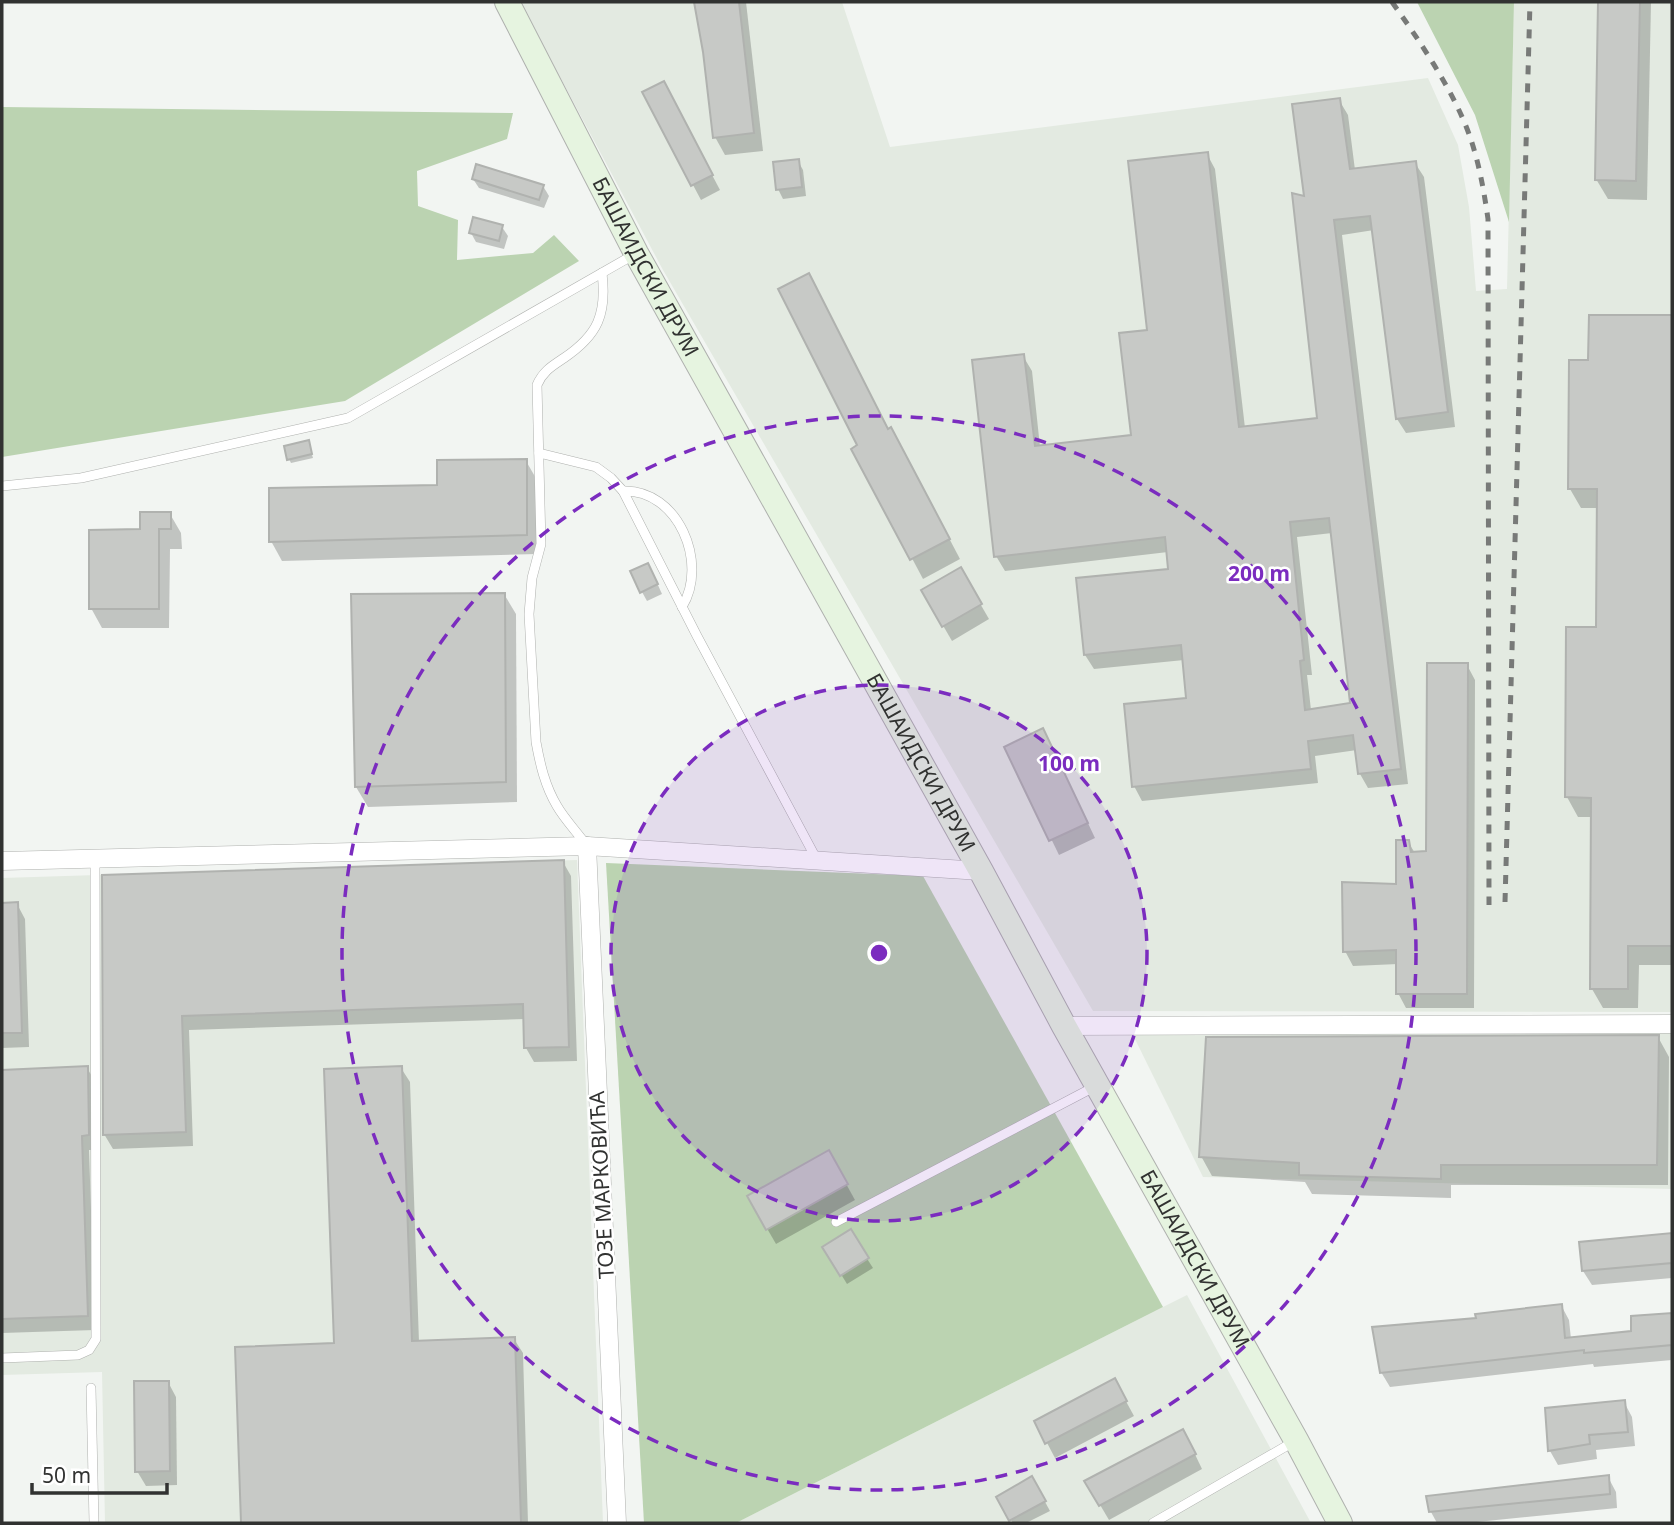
<svg xmlns="http://www.w3.org/2000/svg" width="1674" height="1525" font-family="'Noto Sans',sans-serif">
<style>
.built{fill:#e3eae1}
.green{fill:#bbd3b1}
.shadow{fill:#0003;fill-rule:evenodd}
.building{fill:#c7c9c6;stroke:#b0b2af;stroke-width:2;fill-rule:evenodd}
.lines{fill:none;stroke-linecap:round;stroke-linejoin:round}
.lane-casing{stroke:#afb1ae;stroke-width:10}
.street-casing{stroke:#afb1ae;stroke-width:19}
.secondary-casing{stroke:#afb1ae;stroke-width:26}
.lane{stroke:#fff;stroke-width:9}
.street{stroke:#fff;stroke-width:18}
.secondary{stroke:#e6f4e0;stroke-width:24}
.rail{stroke:#787a78;stroke-width:5;stroke-dasharray:9 9;stroke-linecap:butt}
.ring{fill:none;stroke:#7b2cbf;stroke-width:3.5;stroke-dasharray:12 9}
.labels{text-anchor:middle;stroke-width:5;stroke-linejoin:round;paint-order:stroke}
.street-label{font-size:21px;fill:#313231;stroke:#fff}
.centre{fill:#7b2cbf;stroke:#fff;stroke-width:3.5}
.ring-label{font-size:21px;text-anchor:middle;font-weight:bold;fill:#7b2cbf;stroke:#fff;stroke-width:5;stroke-linejoin:round;paint-order:stroke}
</style>
<rect width="100%" height="100%" fill="#f2f5f2"/>
<g class="built">
<polygon points="520,2 842,2 890,147 1428,78 1458,145 1469,207 1476,291 1507,289 1514,2 1672,2 1672,1012 1093,1011 663,270"/>
<polygon points="577,860 603,1523 105,1523 102,1372 2,1375 2,878"/>
<polygon points="1672,1028 1672,1189 1203,1177 1131,1031"/>
<polygon points="1187,1295 1311,1523 736,1523 1163,1307"/>
</g>
<g class="green">
<polygon points="1417,2 1514,2 1509,222 1475,115"/>
<polygon points="2,107 513,113 507,139 417,171 418,206 458,220 457,260 533,253 554,235 579,261 345,401 2,457"/>
<polygon points="606,863 923,876 1163,1307 736,1523 644,1523"/>
</g>
<g class="shadow">
<polygon points="697,2 746,2 763,151 725,155 715,137"/>
<polygon points="1600,2 1651,2 1647,200 1608,199 1596,179"/>
<polygon points="644,93 671,97 720,190 701,200"/>
<path d="M1339,100L1348,115L1355,170L1415,163L1424,177L1455,427L1406,433L1397,419L1374,230L1342,235L1408,784L1368,788L1360,774L1357,750L1315,756L1318,783L1142,801L1134,786L1188,699L1184,660L1094,669L1085,655L1078,580L1170,570L1168,552L1005,571L996,556L1023,356L1032,371L1040,447L1133,437L1149,331L1207,154L1215,169L1245,428L1319,419L1306,198ZM1332,533L1352,705L1311,710L1307,675H1312L1297,537Z"/>
<polygon points="798,161 803,170 806,196 783,199 778,189"/>
<polygon points="473,179 543,186 549,196 544,208 479,188"/>
<polygon points="502,227 508,236 504,249 476,242 471,233"/>
<polygon points="1590,316 1672,316 1672,965 1639,965 1638,1008 1603,1008 1592,989 1593,817 1578,817 1567,797 1598,629 1598,508 1581,508 1570,489 1590,361"/>
<polygon points="889,431 902,449 960,559 923,579 854,449"/>
<polygon points="308,442 313,458 291,463 289,459"/>
<polygon points="526,461 537,480 537,554 282,561 271,541"/>
<polygon points="170,514 181,533 182,549 170,549 169,628 102,628 91,608 142,531"/>
<polygon points="960,569 989,619 952,641 923,591"/>
<polygon points="653,574 662,594 647,601 642,592"/>
<polygon points="504,594 516,614 517,802 368,807 356,787"/>
<polygon points="1467,665 1475,680 1474,1008 1406,1008 1398,993 1398,964 1353,966 1345,951 1398,886 1408,842 1415,853 1428,853"/>
<polygon points="1051,745 1095,838 1059,855 1007,748"/>
<polygon points="563,862 571,876 577,1061 534,1062 526,1048 525,1019 189,1030 193,1146 113,1149 104,1134 104,877"/>
<polygon points="17,904 25,919 29,1047 2,1048 2,905"/>
<polygon points="1658,1037 1669,1057 1668,1185 1451,1185 1451,1198 1312,1194 1305,1182 1212,1176 1201,1156"/>
<polygon points="87,1068 96,1083 96,1150 89,1150 95,1330 2,1333 2,1071"/>
<polygon points="401,1068 410,1082 419,1342 514,1339 523,1353 528,1523 243,1523 237,1349 336,1345"/>
<polygon points="829,1153 855,1200 776,1244 749,1197"/>
<polygon points="850,1232 873,1268 847,1284 825,1248"/>
<polygon points="1672,1235 1672,1278 1592,1285 1583,1271 1581,1244"/>
<polygon points="1561,1305 1569,1320 1571,1339 1633,1332 1633,1317 1672,1314 1672,1360 1594,1367 1593,1364 1390,1387 1381,1372 1477,1319"/>
<polygon points="168,1382 176,1397 177,1485 146,1486 137,1471"/>
<polygon points="1122,1394 1134,1416 1055,1458 1036,1422"/>
<polygon points="1624,1402 1632,1417 1635,1446 1596,1450 1597,1459 1558,1465 1550,1451 1546,1410"/>
<polygon points="1191,1446 1202,1469 1109,1520 1086,1481"/>
<polygon points="1608,1477 1616,1492 1617,1508 1467,1523 1437,1523 1431,1512"/>
<polygon points="1032,1478 1050,1511 1026,1523 1013,1523 998,1498"/>
</g>
<g class="building">
<polygon points="694,2 739,2 754,133 713,138 703,52"/>
<polygon points="1598,2 1640,2 1636,181 1595,180"/>
<polygon points="664,81 713,175 691,186 642,92"/>
<path d="M1340,98L1350,169L1416,161L1448,412L1396,419L1370,216L1334,220L1401,769L1358,774L1353,735L1308,741L1311,769L1132,787L1124,704L1186,698L1181,645L1084,655L1076,578L1168,569L1165,537L994,557L972,360L1024,354L1035,446L1131,435L1119,333L1147,330L1128,161L1208,152L1239,427L1317,418L1292,193L1304,196L1292,104ZM1329,518L1350,703L1305,710L1300,661L1304,660L1290,522Z"/>
<polygon points="799,159 802,187 776,190 773,162"/>
<polygon points="476,164 544,185 539,200 472,179"/>
<polygon points="473,217 503,225 499,241 469,233"/>
<polygon points="809,273 888,429 891,427 950,539 910,560 851,449 857,445 778,289"/>
<polygon points="1589,315 1672,315 1672,946 1628,946 1628,989 1590,989 1591,798 1565,797 1566,627 1596,627 1597,489 1568,489 1569,360 1588,360"/>
<polygon points="309,440 312,454 287,460 284,446"/>
<polygon points="527,459 527,535 269,542 269,488 437,485 437,460"/>
<polygon points="140,512 171,512 171,529 159,529 159,609 89,609 89,530 140,529"/>
<polygon points="648,563 658,584 640,593 630,571"/>
<polygon points="961,567 982,604 942,627 921,590"/>
<polygon points="505,593 506,782 355,787 351,594"/>
<polygon points="1427,663 1468,663 1467,994 1396,994 1396,950 1343,952 1342,882 1396,884 1396,840 1409,840 1411,852 1426,851"/>
<polygon points="1043,728 1088,823 1049,841 1004,747"/>
<polygon points="564,860 569,1047 524,1048 523,1004 182,1016 186,1132 103,1135 102,875"/>
<polygon points="18,902 22,1033 2,1033 2,903"/>
<polygon points="1659,1035 1657,1165 1441,1165 1441,1179 1299,1175 1299,1163 1199,1157 1206,1037"/>
<polygon points="88,1066 89,1135 82,1136 88,1316 2,1319 2,1070"/>
<polygon points="402,1066 412,1341 515,1337 521,1523 241,1523 235,1347 334,1343 324,1069"/>
<polygon points="829,1150 848,1184 766,1230 747,1196"/>
<polygon points="851,1229 869,1258 840,1276 822,1247"/>
<polygon points="1672,1233 1672,1263 1582,1271 1579,1242"/>
<polygon points="1562,1304 1565,1338 1631,1331 1631,1316 1672,1313 1672,1345 1584,1353 1584,1350 1380,1373 1372,1327 1476,1318 1475,1314"/>
<polygon points="1115,1378 1127,1401 1045,1444 1034,1421"/>
<polygon points="134,1381 169,1381 170,1471 135,1472"/>
<polygon points="1625,1400 1628,1432 1589,1435 1590,1444 1548,1451 1545,1408"/>
<polygon points="1183,1429 1196,1454 1099,1506 1084,1481"/>
<polygon points="1609,1475 1610,1494 1429,1512 1426,1496"/>
<polygon points="1032,1476 1046,1501 1009,1521 996,1497"/>
</g>
<g class="lines">
<defs>
<g id="lane">
<polyline points="539,453 596,467 611,478 623,491 697,636 817,860"/>
<polyline points="2,486 81,478 348,418 635,254"/>
<path d="M623,491C678,489 709,563 682,607"/>
<path d="M587,846C578,833 565,820 557,806C545,786 540,764 536,742L529,614L532,578L541,544L537,385C543,371 552,366 564,358C598,335 607,314 602,273"/>
<polyline points="836,1222 1096,1086"/>
<polyline points="2,1358 78,1355 89,1350 96,1339 95,859"/>
<polyline points="91,1388 94,1523"/>
<polyline points="1153,1523 1295,1441"/>
</g>
<g id="street">
<polyline points="587,846 617,1523"/>
<polyline points="2,861 587,846 981,871"/>
<polyline points="1064,1026 1672,1024"/>
</g>
<g id="secondary">
<path id="s1" d="M507,2L636,253L981,871L1064,1026L1296,1440L1340,1523"/>
</g>
</defs>
<use href="#lane" class="lane-casing"/>
<use href="#street" class="street-casing"/>
<use href="#secondary" class="secondary-casing"/>
<use href="#lane" class="lane"/>
<use href="#street" class="street"/>
<use href="#secondary" class="secondary"/>
<g class="rail">
<path d="M1392,2C1419,40 1453,90 1469,134C1479,162 1484,191 1488,219L1489,905"/>
<polyline points="1505,902 1530,2"/>
</g>
</g>
<circle cx="879" cy="953" r="268" fill="#7b2cbf" fill-opacity=".12"/>
<g class="ring">
<circle cx="879" cy="953" r="268"/>
<circle cx="879" cy="953" r="537"/>
</g>
<g class="labels">
<g class="street-label">
<text dy="7" stroke="none"><textPath href="#s1" startOffset="299">БАШАИДСКИ ДРУМ</textPath></text>
<text dy="7" stroke="none"><textPath href="#s1" startOffset="866">БАШАИДСКИ ДРУМ</textPath></text>
<text transform="translate(602 1185) rotate(-93)" y="7">ТОЗЕ МАРКОВИЋА</text>
<text dy="7" stroke="none"><textPath href="#s1" startOffset="1433">БАШАИДСКИ ДРУМ</textPath></text>
</g>
</g>
<circle cx="879" cy="953" r="10" class="centre"/>
<g class="ring-label">
<text x="1259" y="581">200 m</text>
<text x="1069" y="771">100 m</text>
</g>
<rect width="1674" height="1525" fill="none" stroke="#313231" stroke-width="7"/>
<path d="M32 1483v10h135v-10" fill="none" stroke="#313231" stroke-width="3.5"/>
<text x="42" y="1483" font-size="21" fill="#313231" stroke="#ffffff" stroke-width="5" paint-order="stroke">50 m</text>
</svg>
